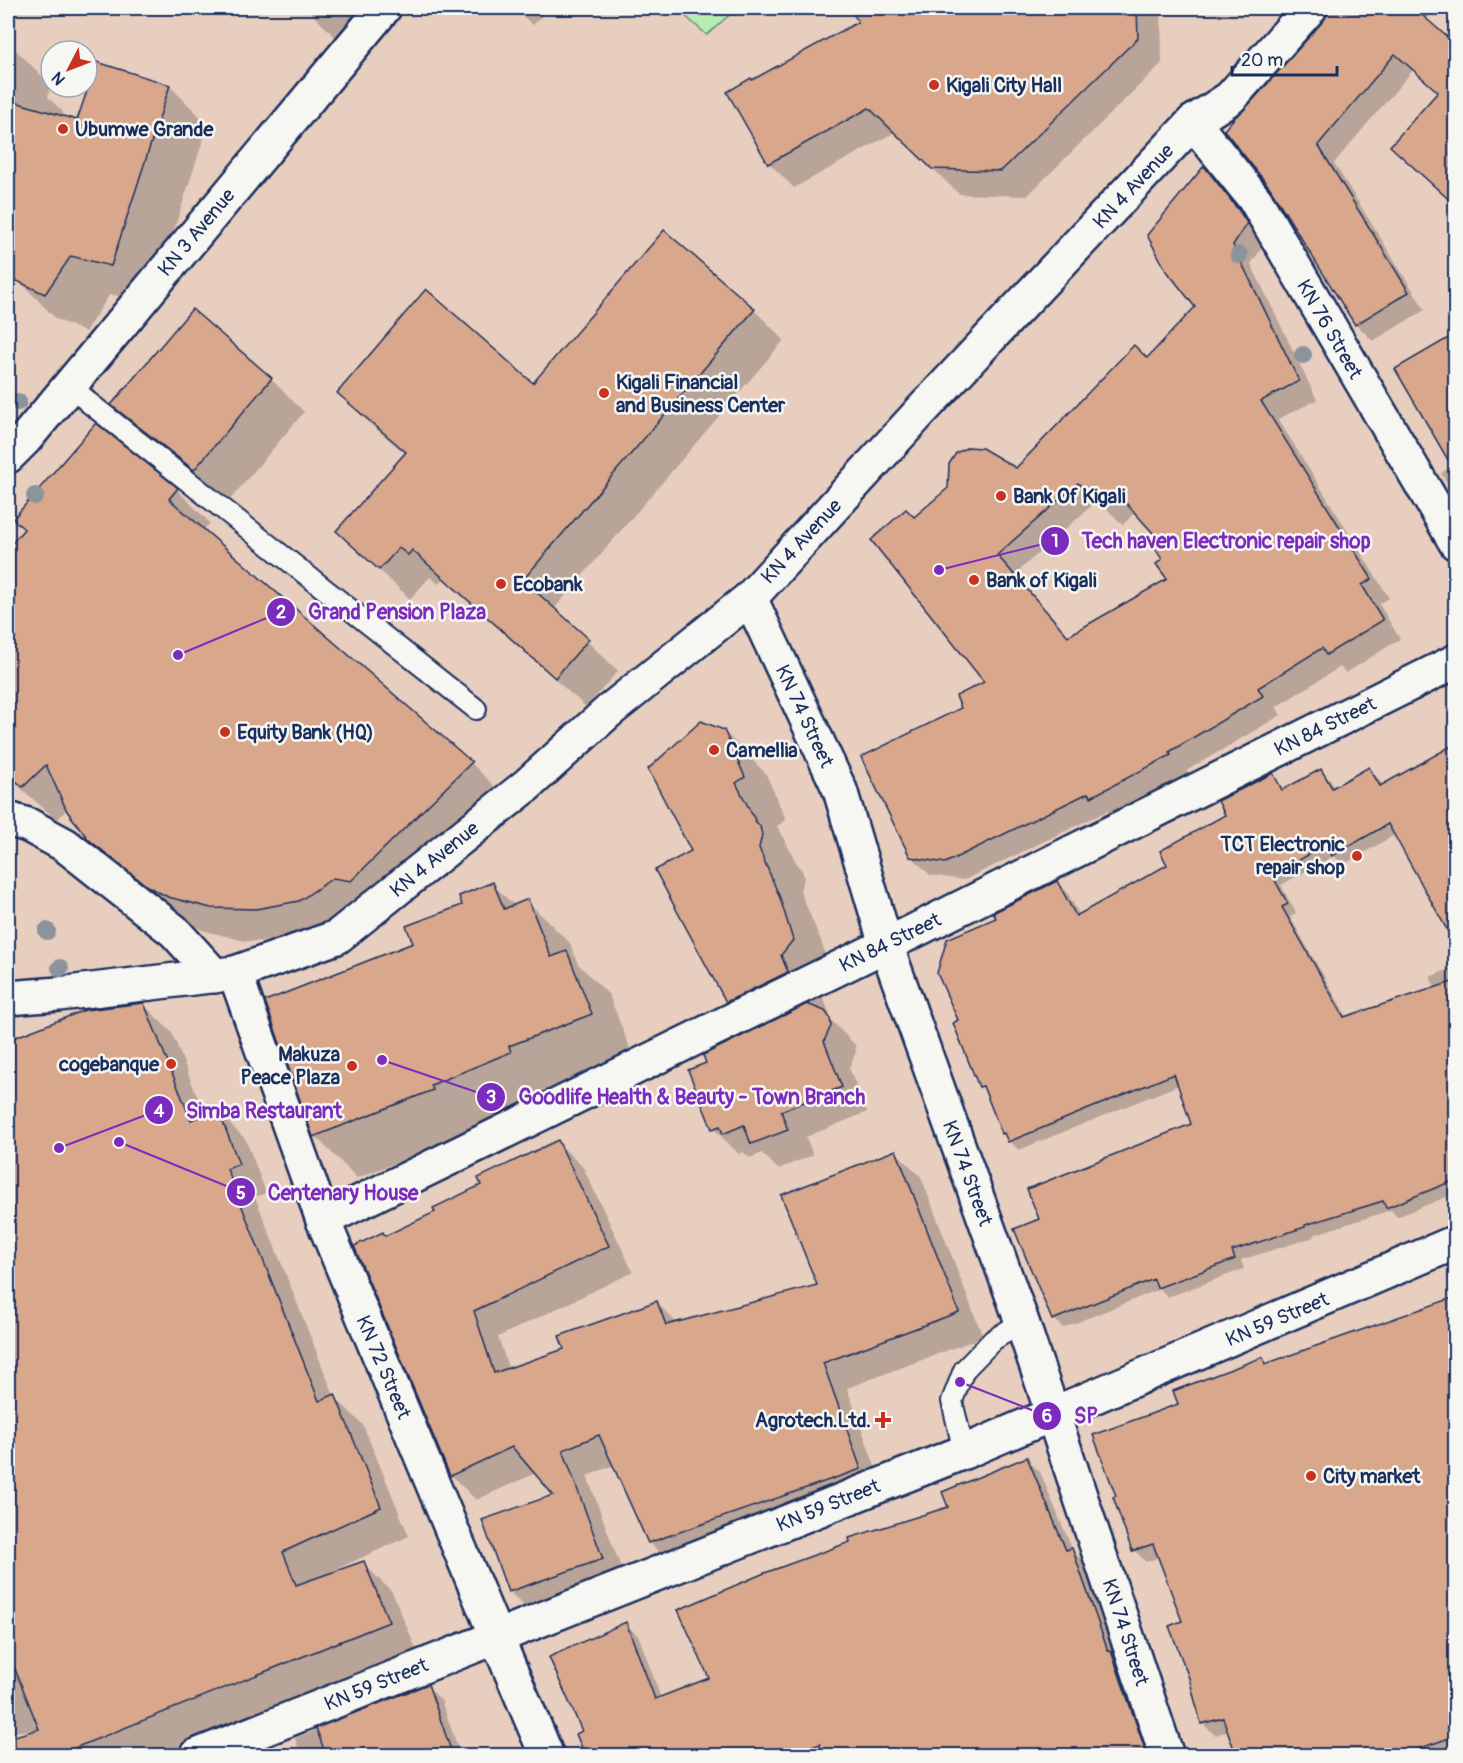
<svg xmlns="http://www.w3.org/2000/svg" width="1463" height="1763" font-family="Pangolin,sans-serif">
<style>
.built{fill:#e7cebe;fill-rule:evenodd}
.green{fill:#b6ecae;stroke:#688e86;stroke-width:1.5}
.shadow{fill:#0003;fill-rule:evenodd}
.building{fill:#d9a78c;stroke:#1b2f5e;stroke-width:1.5;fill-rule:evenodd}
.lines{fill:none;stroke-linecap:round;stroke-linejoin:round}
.lane-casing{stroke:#1b2f5e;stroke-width:24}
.street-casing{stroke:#1b2f5e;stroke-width:38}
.secondary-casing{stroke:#1b2f5e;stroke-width:38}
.lane{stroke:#f6f6f2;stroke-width:20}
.street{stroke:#f6f6f2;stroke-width:33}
.secondary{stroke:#f6f6f2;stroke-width:33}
.tree{fill:#8b939b}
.poi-dot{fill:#c8321e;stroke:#f6f6f2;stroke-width:2}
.labels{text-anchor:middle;stroke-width:5;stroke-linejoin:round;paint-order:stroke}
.poi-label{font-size:20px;font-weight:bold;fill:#1b2f5e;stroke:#f6f6f2;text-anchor:start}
.street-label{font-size:20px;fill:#1b2f5e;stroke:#f6f6f2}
.leader{fill:none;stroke:#7b2cbf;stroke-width:2}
.callout-dot{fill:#7b2cbf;stroke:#f6f6f2;stroke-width:2}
.mark-label{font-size:18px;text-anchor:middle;font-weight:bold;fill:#fff}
.callout-label{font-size:21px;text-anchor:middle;font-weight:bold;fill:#7b2cbf;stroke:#f6f6f2;stroke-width:5;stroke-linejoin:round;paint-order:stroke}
</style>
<rect width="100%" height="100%" fill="#edded3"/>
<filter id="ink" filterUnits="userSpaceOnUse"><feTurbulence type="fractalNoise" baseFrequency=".0167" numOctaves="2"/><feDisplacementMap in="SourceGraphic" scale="12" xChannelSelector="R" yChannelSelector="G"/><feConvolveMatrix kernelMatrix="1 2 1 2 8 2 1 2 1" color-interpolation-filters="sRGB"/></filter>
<g filter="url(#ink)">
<path class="built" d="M8,8H1455V1755H8ZM51,51H87V87H51Z"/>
<polygon class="green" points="676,8 737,8 707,35"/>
<g class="shadow">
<polygon points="306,8 352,8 366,23 343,45"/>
<polygon points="513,8 549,8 533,25"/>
<polygon points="852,8 1161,8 1162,63 1027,196 959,194 895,132 794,188 769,163 753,82 860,22"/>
<polygon points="1330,8 1437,8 1426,20 1456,47 1456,204 1409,163 1439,93 1413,70 1334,163 1425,310 1373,341 1356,324 1245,112 1325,21"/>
<polygon points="8,44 11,45 50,84 48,97 63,112 62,117 78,122 97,64 170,86 208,125 150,304 110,294 85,332 56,319 8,269"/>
<path d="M1205,169L1223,187L1259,232L1265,243L1251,264L1317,400L1278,419L1389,598L1379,604L1400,639L1346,673L1340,667L1276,707L1281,715L1186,771L1188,774L1110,814L1107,811L964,880L930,875L911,856L963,709L986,683L915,519L1016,470L1147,360L1197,308ZM1098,500L1123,525L1136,511L1164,542V559L1169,579L1069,637L1015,574Z"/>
<polygon points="754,310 784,340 554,609 618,671 586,707 443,579 439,584 430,577 410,599 338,531 406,454 369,423 339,393 534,385"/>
<polygon points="192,311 271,379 304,412 228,502 146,438 113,405"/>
<polygon points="1456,336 1456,496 1441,473 1453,466 1397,369"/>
<polygon points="96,425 177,490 210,523 203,531 471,763 504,796 384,913 290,942 245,941 202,930 182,919 123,872 89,838 67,809 57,820 8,777 8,551 26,529"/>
<polygon points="724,731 766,774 786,820 777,826 798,866 802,870 804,878 800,891 821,941 834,983 823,998 830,1014 827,1016 855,1045 856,1052 849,1068 867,1112 806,1137 813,1155 778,1169 762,1153 750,1158 743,1152 739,1154 713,1128 708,1064 756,1031 727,1002 693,852"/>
<polygon points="1456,746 1456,941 1396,834 1343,865 1334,856 1281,885 1296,913 1290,917 1347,1017 1436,989 1430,977 1456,966 1456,1193 1397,1217 1391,1210 1313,1235 1314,1237 1241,1260 1244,1269 1168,1297 1160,1289 1063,1328 1053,1319 1041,1219 1192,1125 1179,1085 1019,1150 1009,1141 1004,1133 987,1093 981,1086 960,1021 998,919 1057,882 1067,892 1080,916 1169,866 1273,775 1285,790 1321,771 1330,780 1335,788 1368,769 1378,778 1383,786"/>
<polygon points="492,884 515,906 527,901 570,943 578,964 609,995 633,1056 551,1089 553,1095 472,1127 474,1132 357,1178 315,1136 414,944"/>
<polygon points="143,1004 172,1033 205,1116 217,1111 246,1140 266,1193 255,1197 334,1396 363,1425 409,1536 330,1572 331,1574 363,1563 392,1592 417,1651 156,1756 8,1756 8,1740 34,1732 34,1730 8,1732 8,1282 34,1280 8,1259 8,1042 85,1011"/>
<polygon points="557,1142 583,1167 633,1272 498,1337 509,1370 566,1350 657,1303 678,1324 819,1286 896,1152 921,1177 983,1337 847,1388 885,1494 674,1567 649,1542 614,1465 587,1476 627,1584 534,1616 509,1591 556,1496 536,1473 476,1500 451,1475 386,1237 437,1212"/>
<polygon points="1456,1268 1456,1290 1449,1270"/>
<polygon points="1456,1299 1456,1752 1445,1756 1238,1756 1229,1731 1215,1735 1203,1724 1191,1677 1184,1622 1159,1557 1146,1562 1134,1550 1180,1405 1262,1359 1267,1364"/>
<polygon points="1027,1459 1040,1472 1073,1551 1085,1563 1155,1756 586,1756 578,1734 584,1732 626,1624 639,1637 661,1698 711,1679 950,1508"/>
<polygon points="427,1686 441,1700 461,1756 301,1756 295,1738"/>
</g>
<g class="building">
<polygon points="850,8 1137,8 1138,38 1001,171 932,169 869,108 768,164 727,92 751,78 752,80 858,22"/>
<polygon points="1328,8 1414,8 1453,42 1453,103 1455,100 1455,205 1390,146 1438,92 1395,54 1318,145 1409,292 1355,325 1270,188 1224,130 1235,117 1244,110 1324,20 1328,12"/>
<polygon points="97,62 170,85 111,266 71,256 45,294 15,280 8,271 8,100 77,120"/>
<path d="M1204,166L1240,212L1247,223L1233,245L1299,381L1261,401L1372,579L1362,585L1383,620L1326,655L1322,648L1258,688L1263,696L1169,752L1171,755L1091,797L1088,793L945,863L910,857L861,757L961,708L956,696L984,682L871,540L906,509L914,517L948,488L949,464L956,453L968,447L982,448L1016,468L1134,345L1147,358L1195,307L1166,270L1147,235ZM1078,483L1103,508L1117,493L1161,542L1154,547L1162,559L1156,564L1167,579L1068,636L997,555Z"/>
<polygon points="664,230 755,309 523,580 589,639 555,678 412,550 408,555 399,548 379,570 336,531 406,452 337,393 426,289 533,383"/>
<polygon points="192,309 272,378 194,470 111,405"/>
<polygon points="1455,334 1455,472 1395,369"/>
<polygon points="96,423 178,488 169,499 472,762 351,881 333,878 299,901 256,909 211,908 168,897 147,886 88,839 67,811 46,765 23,787 8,774 8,548 24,529 13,519"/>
<polygon points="701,721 724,730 745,777 736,783 756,822 760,826 762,835 759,848 780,898 793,940 781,955 788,972 726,1002 655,870 691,851 648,769"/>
<polygon points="1455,744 1455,944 1388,824 1332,856 1326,845 1272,875 1288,904 1282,907 1344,1017 1455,981 1455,1180 1386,1208 1383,1201 1305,1225 1305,1227 1232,1251 1235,1259 1157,1288 1154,1279 1052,1320 1014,1229 1039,1219 1027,1189 1191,1124 1174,1074 1008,1142 1004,1133 1002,1134 983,1086 979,1087 953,1023 958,1020 937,973 947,939 996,918 993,913 1057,881 1076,916 1167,865 1160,851 1225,815 1218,801 1273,773 1282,790 1321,769 1332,788 1369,767 1380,786"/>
<polygon points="493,882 504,909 528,899 551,957 567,951 592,1014 509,1046 511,1052 431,1085 433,1090 313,1137 265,1001 413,943 406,926 462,905 459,896"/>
<polygon points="144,1003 191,1120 218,1109 239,1164 227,1169 319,1401 335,1394 381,1507 283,1552 296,1585 364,1561 389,1622 57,1755 8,1755 8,1738 39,1729 11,1659 8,1617 8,1040 85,1010"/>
<polygon points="807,1004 825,1011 830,1018 831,1026 824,1041 842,1087 781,1111 788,1130 751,1144 744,1125 723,1134 720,1126 712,1129 688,1070 706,1063 703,1055"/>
<polygon points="558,1140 609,1246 474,1311 494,1373 564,1349 559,1336 657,1301 666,1325 817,1285 781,1195 896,1150 959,1312 823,1363 861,1469 648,1543 599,1435 563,1450 603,1559 508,1592 482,1520 553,1495 512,1447 450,1476 354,1246 383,1232 385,1236 435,1212 433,1208 481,1185 478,1178"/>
<polygon points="1455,1297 1455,1736 1401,1755 1236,1755 1223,1718 1201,1724 1189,1678 1169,1626 1182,1621 1153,1544 1132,1551 1113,1497 1116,1496 1093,1435 1178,1404 1173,1391 1263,1357 1265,1364"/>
<polygon points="1027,1457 1066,1550 1072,1548 1108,1651 1111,1651 1147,1755 822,1755 820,1744 791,1755 585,1755 576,1734 582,1731 549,1657 626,1622 655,1699 709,1678 678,1610 762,1574 850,1542 849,1538 948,1507 942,1492"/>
<polygon points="428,1684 451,1750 436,1755 326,1755 316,1728"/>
</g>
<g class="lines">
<defs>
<g id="lane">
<polyline points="70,384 88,402 476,709"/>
<polyline points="964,1452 952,1401 964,1370 993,1340 1022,1322"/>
</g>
<g id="street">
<polyline points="1193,122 1256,201 1456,543"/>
<polyline points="750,598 840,790 886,945 1022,1322 1167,1756"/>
<polyline points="8,819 28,825 65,845 174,931 215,976"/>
<polyline points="235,973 323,1220 496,1636 547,1756"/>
<polyline points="8,998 59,994 235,973 337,937 526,786 609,711 750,598 922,410 1193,122 1230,98 1310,8"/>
<polyline points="323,1220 886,945 1456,661"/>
<polyline points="196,1756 964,1452 1456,1242"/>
</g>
<polyline id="secondary" points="8,456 26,438 384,8"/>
</defs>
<use href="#lane" class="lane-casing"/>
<use href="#street" class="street-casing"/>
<use href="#secondary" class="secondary-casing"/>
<use href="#lane" class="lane"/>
<use href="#street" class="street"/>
<use href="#secondary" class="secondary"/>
</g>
<g class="tree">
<circle cx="1239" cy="255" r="9"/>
<circle cx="1303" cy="355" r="9"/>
<circle cx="18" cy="402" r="9"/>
<circle cx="35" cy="496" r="9"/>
<circle cx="47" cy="931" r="9"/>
<circle cx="60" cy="968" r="9"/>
</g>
</g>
<g class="poi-dot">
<circle cx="934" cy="85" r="6"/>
<circle cx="63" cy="129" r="6"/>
<circle cx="604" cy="393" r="6"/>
<circle cx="1001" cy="496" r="6"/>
<circle cx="974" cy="580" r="6"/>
<circle cx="501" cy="584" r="6"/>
<circle cx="225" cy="732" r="6"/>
<circle cx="714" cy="750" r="6"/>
<circle cx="1357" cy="856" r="6"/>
<circle cx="171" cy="1064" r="6"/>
<circle cx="352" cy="1066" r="6"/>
<path d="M880 1411h6v6h6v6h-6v6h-6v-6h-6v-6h6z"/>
<circle cx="1311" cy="1476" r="6"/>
</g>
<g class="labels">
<g class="poi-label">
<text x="946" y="92">Kigali City Hall</text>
<text x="75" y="136">Ubumwe Grande</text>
<text x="616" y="389">Kigali Financial<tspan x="616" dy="23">and Business Center</tspan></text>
<text x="1013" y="503">Bank Of Kigali</text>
<text x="986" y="587">Bank of Kigali</text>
<text x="513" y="591">Ecobank</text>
<text x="237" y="739">Equity Bank (HQ)</text>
<text x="726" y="757">Camellia</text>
<text x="1345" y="851" text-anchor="end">TCT Electronic<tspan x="1345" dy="23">repair shop</tspan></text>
<text x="340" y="1061" text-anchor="end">Makuza<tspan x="340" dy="23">Peace Plaza</tspan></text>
<text x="159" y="1071" text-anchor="end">cogebanque</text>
<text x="871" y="1427" text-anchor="end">Agrotech.Ltd.</text>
<text x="1323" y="1483">City market</text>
</g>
<g class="street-label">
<text transform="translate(1133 186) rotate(-47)" y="7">KN 4 Avenue</text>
<text transform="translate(196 232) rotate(-50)" y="7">KN 3 Avenue</text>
<text transform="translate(1330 329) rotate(60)" y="7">KN 76 Street</text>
<text transform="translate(801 541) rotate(-47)" y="7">KN 4 Avenue</text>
<text transform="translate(805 716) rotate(65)" y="7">KN 74 Street</text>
<text transform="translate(1325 726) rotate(-26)" y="7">KN 84 Street</text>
<text transform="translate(434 859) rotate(-39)" y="7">KN 4 Avenue</text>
<text transform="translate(890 942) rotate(-26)" y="7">KN 84 Street</text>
<text transform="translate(968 1173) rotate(70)" y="7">KN 74 Street</text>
<text transform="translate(1277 1319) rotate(-23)" y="7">KN 59 Street</text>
<text transform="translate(384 1367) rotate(67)" y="7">KN 72 Street</text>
<text transform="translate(828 1505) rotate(-22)" y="7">KN 59 Street</text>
<text transform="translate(1126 1632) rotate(72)" y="7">KN 74 Street</text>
<text transform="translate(376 1684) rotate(-22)" y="7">KN 59 Street</text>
</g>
</g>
<path class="leader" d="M939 570L1055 541M178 655L281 612M382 1060L491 1097M59 1148L159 1110M119 1142L241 1192M960 1382L1047 1416"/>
<g class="callout-dot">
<circle cx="939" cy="570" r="6"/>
<circle cx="178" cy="655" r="6"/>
<circle cx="382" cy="1060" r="6"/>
<circle cx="59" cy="1148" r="6"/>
<circle cx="119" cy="1142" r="6"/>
<circle cx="960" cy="1382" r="6"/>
<circle cx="1055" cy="541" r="15"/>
<circle cx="281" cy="612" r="15"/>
<circle cx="491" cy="1097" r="15"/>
<circle cx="159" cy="1110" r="15"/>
<circle cx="241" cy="1192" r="15"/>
<circle cx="1047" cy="1416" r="15"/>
</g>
<g class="mark-label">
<text x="1055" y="547">1</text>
<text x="281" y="618">2</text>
<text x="491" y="1103">3</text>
<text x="159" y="1117">4</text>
<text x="241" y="1199">5</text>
<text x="1047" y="1422">6</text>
</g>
<g class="callout-label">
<text x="1226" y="548">Tech haven Electronic repair shop</text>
<text x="397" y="619">Grand Pension Plaza</text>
<text x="692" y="1104">Goodlife Health &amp; Beauty - Town Branch</text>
<text x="264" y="1118">Simba Restaurant</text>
<text x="343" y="1200">Centenary House</text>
<text x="1086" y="1423">SP</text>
</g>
<rect width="1463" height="1763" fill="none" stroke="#f6f6f2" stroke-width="30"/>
<rect x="15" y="15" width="1433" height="1733" fill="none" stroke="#1b2f5e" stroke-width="2" filter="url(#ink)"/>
<g transform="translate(69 69) rotate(228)"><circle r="28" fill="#f6f6f2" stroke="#9ea6b7" stroke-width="1.5"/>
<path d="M0-4.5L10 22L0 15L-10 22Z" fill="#c8321e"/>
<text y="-9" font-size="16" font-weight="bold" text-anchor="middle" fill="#1b2f5e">N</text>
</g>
<path d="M1232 66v9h105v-9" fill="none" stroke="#1b2f5e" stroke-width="3"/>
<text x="1241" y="66" font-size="18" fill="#1b2f5e" stroke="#f6f6f2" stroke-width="4.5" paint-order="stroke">20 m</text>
</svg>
